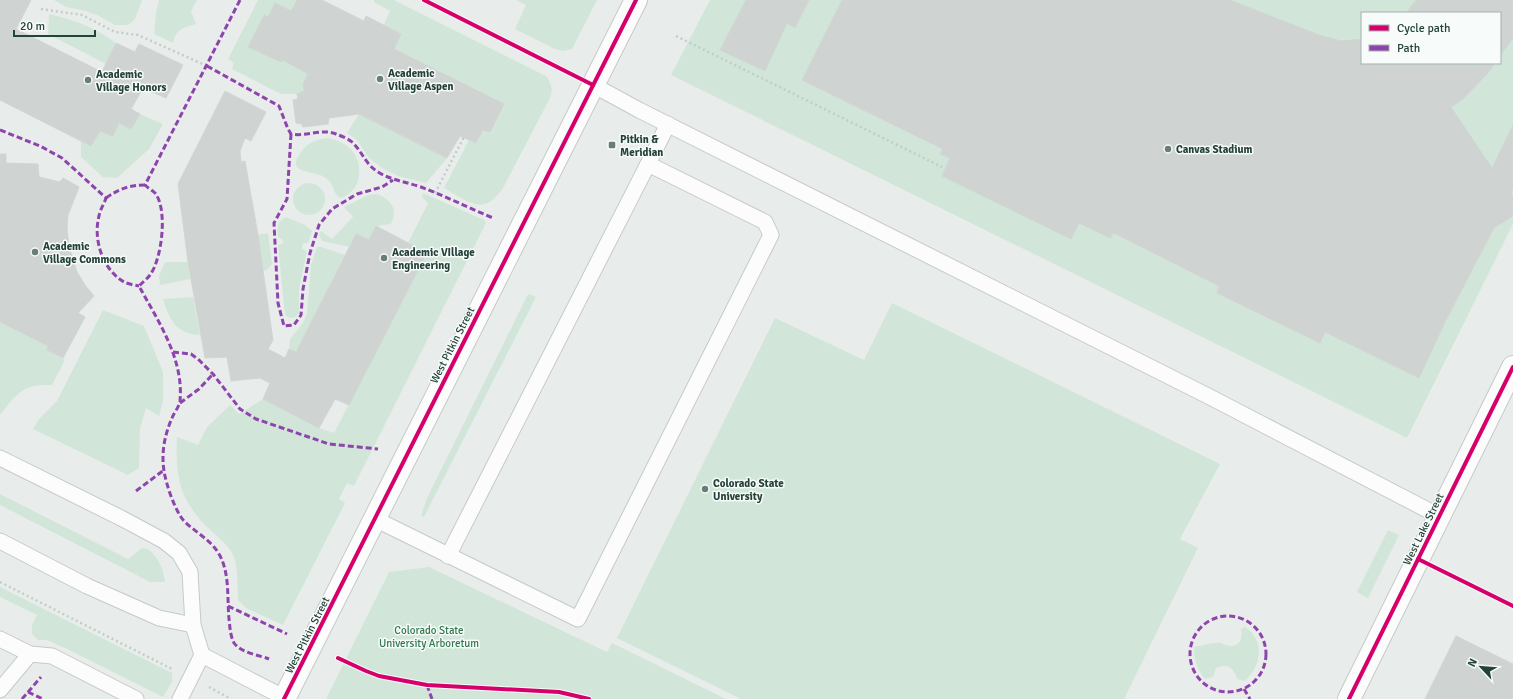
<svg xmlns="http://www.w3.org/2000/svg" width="1513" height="699" font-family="Signika,sans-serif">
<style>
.green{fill:#d1e6d8;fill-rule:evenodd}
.building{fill:#cfd4d2;stroke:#d1d6d4}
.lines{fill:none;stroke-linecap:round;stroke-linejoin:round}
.service-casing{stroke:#c5cac8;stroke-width:17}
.minor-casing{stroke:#c5cac8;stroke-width:24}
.path{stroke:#c3ccca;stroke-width:2.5;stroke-dasharray:2 3;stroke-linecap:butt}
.service{stroke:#fcfcfc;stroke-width:15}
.minor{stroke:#fcfcfc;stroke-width:22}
.quiet{stroke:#8e44ad;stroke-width:3;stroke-dasharray:6 3;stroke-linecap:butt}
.cycleway-casing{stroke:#f7fbf9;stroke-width:6}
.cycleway{stroke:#d6006c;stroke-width:4}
.poi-dot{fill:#697e78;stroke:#f7fbf9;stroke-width:1.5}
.labels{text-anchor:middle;stroke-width:3;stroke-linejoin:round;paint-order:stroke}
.poi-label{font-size:11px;font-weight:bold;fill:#24423a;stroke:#f7fbf9;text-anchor:start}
.street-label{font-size:11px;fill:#24423a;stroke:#f7fbf9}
.park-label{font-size:11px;fill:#2d7a4b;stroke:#f7fbf9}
</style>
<rect width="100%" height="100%" fill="#e8edeb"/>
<g class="green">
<polygon points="54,0 142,0 135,19 128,25 115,25 99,16 86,11 66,7"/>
<path d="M159,0H197L191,11L196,24C183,28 176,29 173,43L154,34L156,12Z"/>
<polygon points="258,0 297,0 291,11 275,3 268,17 263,16 248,47 259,53 260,52 281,62 283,60 308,74 303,84 304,91 297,94 281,94 232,69 234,63 228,59"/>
<path d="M374,0H394L546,76C552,84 553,89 550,98L502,190C497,195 493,202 485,204C474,208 454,194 444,188L469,140L476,143L483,130L490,132L504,104L394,49L401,34L384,25L390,11L374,2Z"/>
<polygon points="516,0 597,0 572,49 563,51 555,49 515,29 526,5"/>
<path d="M710,0H1513V224L1407,438L671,75ZM1362,13H1500V63H1362Z"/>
<path d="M49,14C77,21 92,26 116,43L106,64L48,34Z"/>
<polygon points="140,114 163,124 149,149 117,178 103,177 81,157 81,141 91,146 100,131 113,136 119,123 131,129"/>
<polygon points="359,114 447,158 426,183 398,176 382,168 369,158 357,140 347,133"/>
<path d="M328,138C339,140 353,147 357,159C363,175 357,193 341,198C332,194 335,185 327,179C317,169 283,176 301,152C308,142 317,139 328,138Z"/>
<circle cx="309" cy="199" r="16"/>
<path d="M423,193L484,220L486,223L354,486L347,483L339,499L345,503L283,625L246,608L238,600C237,585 239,564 231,551C225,542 213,533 205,525C179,498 175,474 177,437L198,445L207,427L230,405L239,414L263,399L319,428L334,433L427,254L408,243L428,203L422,197Z"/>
<path d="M377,194C385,197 395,204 394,214C394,217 392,221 391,224L376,226L369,240L356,234L349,247L322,241L319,235L321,231L332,239L353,217L344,207L368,195Z"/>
<path d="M286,217L305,225L312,231L308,243H303L302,249L307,251L299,289V312L296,317L290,318L285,315L278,245L282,244L283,240L278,237C278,226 276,223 286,217Z"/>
<polygon points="268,233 272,264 267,270 262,271 258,235"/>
<polygon points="317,247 322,247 345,255 296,352 289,349 290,339 303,323 307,314 311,265"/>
<polygon points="165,262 188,262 190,279 160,285 159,276"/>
<polygon points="528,294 536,297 424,517 421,516 427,498"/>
<path d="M193,297L200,335C176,334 169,319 163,299Z"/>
<polygon points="892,303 1220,464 1180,539 1198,548 1124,699 741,699 617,638 775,318 864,360"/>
<polygon points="103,310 144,326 163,372 163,401 159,416 146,408 140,429 139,468 128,475 33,429 39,419 57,401"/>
<path d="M0,322L48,346L47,350L65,360L52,385C25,384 17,392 1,414L0,413Z"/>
<path d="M0,494L128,559L142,548L148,549C158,557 164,569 165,582H150L0,505Z"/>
<polygon points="1388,530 1399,535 1368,598 1357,592"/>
<polygon points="429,567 607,652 612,643 726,699 326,699 389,572"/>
<polygon points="0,587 172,673 172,682 163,697 67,649 47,640 38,640 32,634 32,626 37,615 0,597"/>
<path d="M1245,627C1266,641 1261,666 1245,681L1237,679C1234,668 1228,663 1216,668L1213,677L1205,679C1197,669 1194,660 1194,647C1202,646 1212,642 1220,643C1222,643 1224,645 1226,645C1239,649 1243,640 1241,629Z"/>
</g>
<g class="building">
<polygon points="0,0 31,0 16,29 102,72 116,43 135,52 139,44 183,65 166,98 143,88 131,109 140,114 131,129 119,123 113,136 100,131 91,146 0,100"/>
<polygon points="297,0 322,0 364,21 366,16 401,34 394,49 504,104 490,132 483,130 476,143 460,136 447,158 359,114 329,118 328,124 303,127 302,124 296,123 293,100 298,99 297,94 304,91 303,84 308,74 283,60 281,62 248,47 264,15 268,17 275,3 291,11"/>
<polygon points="746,0 809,0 795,28 787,23 765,71 720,50"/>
<polygon points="842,0 1230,0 1319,35 1341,41 1362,39 1362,63 1495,63 1489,72 1462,100 1451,107 1492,168 1513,125 1513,188 1511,193 1513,197 1513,216 1494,228 1445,322 1419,378 1325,332 1320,343 1217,293 1219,286 1114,233 1110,238 1079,223 1071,239 942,176 950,158 940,154 943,149 802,80"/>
<polygon points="1416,0 1513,0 1513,38 1500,56 1500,13 1406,13"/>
<polygon points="225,91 266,112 251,141 245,138 240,151 241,162 245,161 258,235 273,340 268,349 285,358 289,349 296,352 356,234 369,240 376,226 427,253 349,405 335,399 319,428 263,399 270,383 260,378 231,381 227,357 205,358 188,262 178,184"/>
<polygon points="0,154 6,154 6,163 38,164 39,177 60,182 63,178 79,187 68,215 67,229 69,246 77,272 85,285 94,296 78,313 85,317 63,358 47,350 48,346 0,322"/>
<polygon points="1456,636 1513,664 1513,699 1425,699"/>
</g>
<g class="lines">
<defs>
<g id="service">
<polyline points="593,85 639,110 1210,397 1439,516"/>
<polyline points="0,458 121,518 164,541 179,553 190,572 193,625 202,655 180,699"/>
<polyline points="375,519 578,619 771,235 765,222 648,164 668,124"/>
<polyline points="0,541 87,586 159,618 193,625"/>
<polyline points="448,556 648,164"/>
<polyline points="0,639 30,654 52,656 136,699"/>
<polyline points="202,655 285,698"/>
<polyline points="0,690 30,654"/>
</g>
<g id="minor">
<polyline points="284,699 636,0"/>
<polyline points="1349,699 1513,367"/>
</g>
</defs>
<use href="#service" class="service-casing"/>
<use href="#minor" class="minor-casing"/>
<g class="path">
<polyline points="41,9 82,15 115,32 138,35 207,66"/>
<polyline points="676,36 942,167"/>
<polyline points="435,193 464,137"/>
<polyline points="0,582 172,669"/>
<polyline points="209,687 231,699"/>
</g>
<use href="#service" class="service"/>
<use href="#minor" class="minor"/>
<g class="quiet">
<path d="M240,0L145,185C148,188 152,190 155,193C168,209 162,259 150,275C147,279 143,282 139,286C158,321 184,359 180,401C179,407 174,413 172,418C165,434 161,452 164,471C166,484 175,511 184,521C195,532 211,540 219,554C230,573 227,598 229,619C230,627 230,635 234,643C241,653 259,655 269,659"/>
<path d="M207,66L279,106L288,129L291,134C306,137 322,128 336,134C341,136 349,139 352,142C362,151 365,164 378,172C391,180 406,182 421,187C445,196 469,208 493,218"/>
<path d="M0,130L40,146L62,158L106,198C104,204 100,210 99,216C93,239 102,269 124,282C128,284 134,285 139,286"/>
<polyline points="291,134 287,199 274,223 278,303 284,326 294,325 301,315 303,289 310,253 319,225 332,209 357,194 382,187 393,180"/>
<path d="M106,198C119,189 129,185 145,185"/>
<polyline points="173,352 191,354 199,360 213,374 240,409 256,419 329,444 378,449"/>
<polyline points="180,403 199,389 213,374"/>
<polyline points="136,491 164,470"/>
<polyline points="228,606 287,634"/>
<circle cx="1228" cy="654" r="38"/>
<polyline points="427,685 432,699"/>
<polyline points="1244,689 1250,699"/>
<polyline points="28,692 43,699"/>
<polyline points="22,699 41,677"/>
</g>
<defs>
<g id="cycleway">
<polyline points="424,0 593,85"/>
<polyline points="1418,559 1513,606"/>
<polyline points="338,658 366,671 379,676 427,685 559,692 589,699"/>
<polyline points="284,699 636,0"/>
<polyline points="1349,699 1513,367"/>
</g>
</defs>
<use href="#cycleway" class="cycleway-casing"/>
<use href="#cycleway" class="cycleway"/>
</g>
<g class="poi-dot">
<circle cx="380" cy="79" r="4"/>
<circle cx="88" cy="80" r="4"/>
<rect x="608" y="141" width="8" height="8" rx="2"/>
<circle cx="1168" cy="149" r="4"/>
<circle cx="35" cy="252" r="4"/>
<circle cx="384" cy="258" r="4"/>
<circle cx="705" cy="489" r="4"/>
</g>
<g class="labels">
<g class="poi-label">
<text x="388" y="77">Academic<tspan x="388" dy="13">Village Aspen</tspan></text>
<text x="96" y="78">Academic<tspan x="96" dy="13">Village Honors</tspan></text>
<text x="620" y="143">Pitkin &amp;<tspan x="620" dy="13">Meridian</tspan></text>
<text x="1176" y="153">Canvas Stadium</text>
<text x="43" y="250">Academic<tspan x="43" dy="13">Village Commons</tspan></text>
<text x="392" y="256">Academic VIllage<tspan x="392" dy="13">Engineering</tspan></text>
<text x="713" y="487">Colorado State<tspan x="713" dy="13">University</tspan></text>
</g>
<g class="street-label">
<text transform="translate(452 345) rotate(-63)" y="4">West Pitkin Street</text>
<text transform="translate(1423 529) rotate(-64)" y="4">West Lake Street</text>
<text transform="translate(307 635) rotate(-63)" y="4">West Pitkin Street</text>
</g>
<g class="park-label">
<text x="429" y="634">Colorado State<tspan x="429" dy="13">University Arboretum</tspan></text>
</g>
</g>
<rect x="1361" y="12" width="140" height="52" fill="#f7fbf9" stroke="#a3b1ad"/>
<rect x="1369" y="25" width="20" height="6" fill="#d6006c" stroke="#a3b1ad"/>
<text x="1397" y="32" font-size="12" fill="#24423a">Cycle path</text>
<rect x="1369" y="45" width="20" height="6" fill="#8e44ad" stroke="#a3b1ad"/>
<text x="1397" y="52" font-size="12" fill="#24423a">Path</text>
<g transform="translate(1481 667) rotate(296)" stroke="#f7fbf9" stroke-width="3" paint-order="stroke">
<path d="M0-3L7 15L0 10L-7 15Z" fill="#24423a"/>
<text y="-6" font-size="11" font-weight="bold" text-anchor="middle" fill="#24423a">N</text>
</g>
<path d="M14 30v6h81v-6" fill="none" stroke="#24423a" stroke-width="2"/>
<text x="20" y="30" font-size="12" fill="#24423a" stroke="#f7fbf9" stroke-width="3" paint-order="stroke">20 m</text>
</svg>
